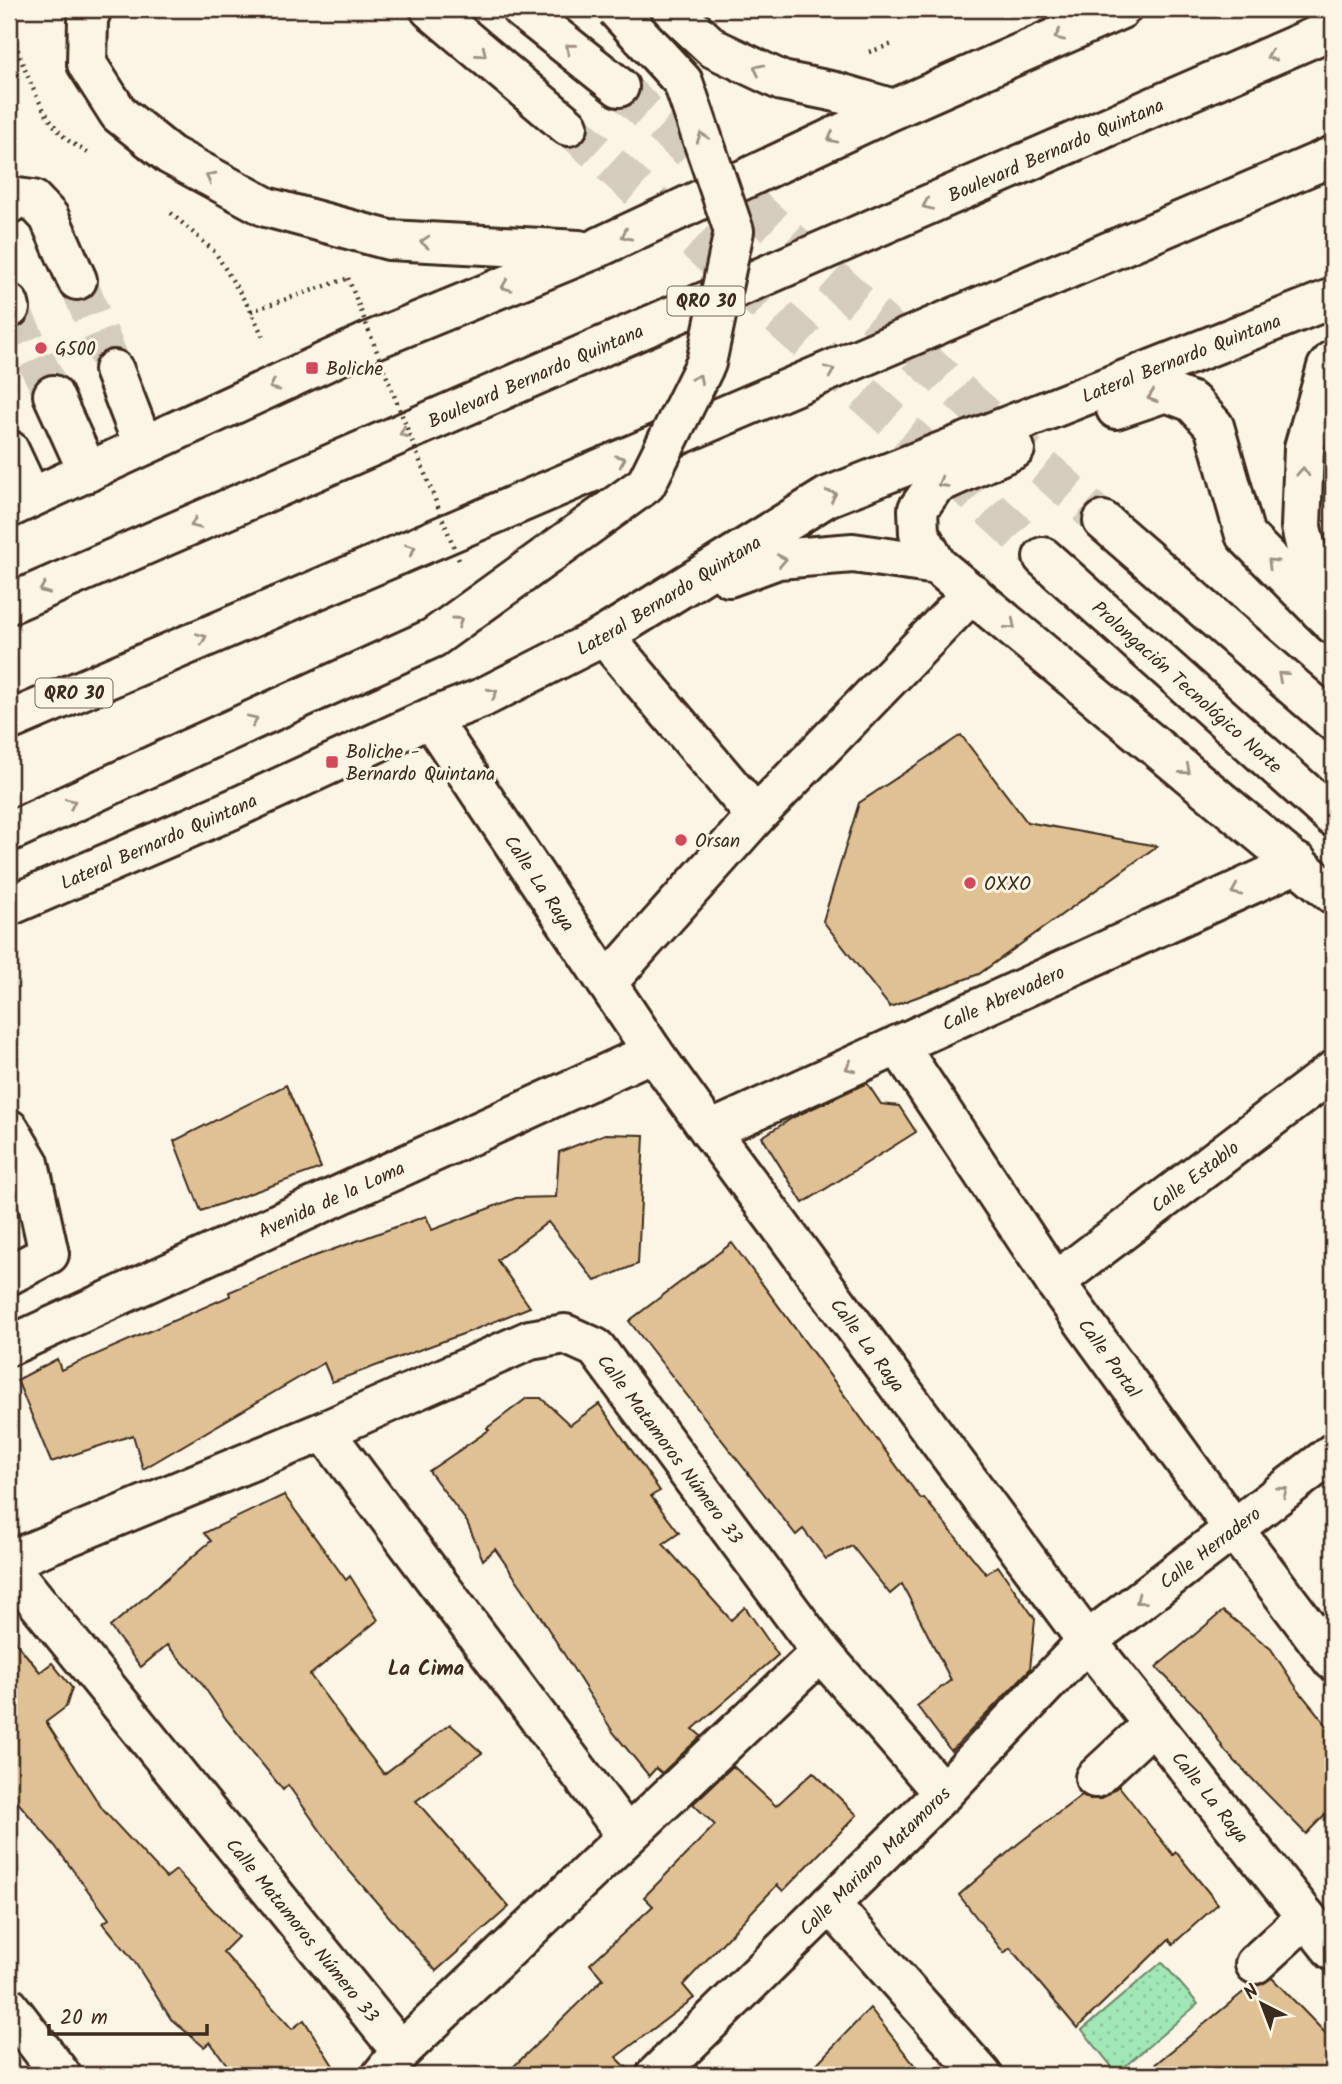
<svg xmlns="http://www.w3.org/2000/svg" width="1342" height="2084" font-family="Kalam,sans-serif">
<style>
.park{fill:url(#park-dots);stroke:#6e886a;stroke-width:2}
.building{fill:#dfc193;stroke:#3b2a1e;stroke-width:2}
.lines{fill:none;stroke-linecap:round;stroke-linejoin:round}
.minor-tunnel{stroke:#d5ccbd;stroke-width:38;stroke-dasharray:38 19;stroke-linecap:butt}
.major-tunnel{stroke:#d5ccbd;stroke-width:38;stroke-dasharray:38 19;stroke-linecap:butt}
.minor-casing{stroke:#3b2a1e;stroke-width:44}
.major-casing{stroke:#3b2a1e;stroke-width:44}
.path{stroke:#3b2a1e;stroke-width:4.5;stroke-dasharray:2 5;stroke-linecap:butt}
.minor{stroke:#fcf5e5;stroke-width:38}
.major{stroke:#fcf5e5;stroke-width:38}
.minor-bridge-casing{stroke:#3b2a1e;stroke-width:44;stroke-linecap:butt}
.path-bridge{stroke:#3b2a1e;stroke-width:4.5;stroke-dasharray:2 5;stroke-linecap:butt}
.minor-bridge{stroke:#fcf5e5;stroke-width:38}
.oneway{stroke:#9c9082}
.poi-dot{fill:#d1495b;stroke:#fcf5e5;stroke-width:2.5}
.labels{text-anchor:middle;stroke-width:6;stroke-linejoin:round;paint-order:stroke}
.shield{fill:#fcf5e5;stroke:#75675a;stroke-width:2}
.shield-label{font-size:18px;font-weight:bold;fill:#3b2a1e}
.street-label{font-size:19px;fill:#3b2a1e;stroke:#fcf5e5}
.poi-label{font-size:19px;fill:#3b2a1e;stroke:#fcf5e5;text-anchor:start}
.neighbourhood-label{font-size:21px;font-weight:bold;fill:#3b2a1e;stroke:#fcf5e5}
</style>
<defs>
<pattern id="park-dots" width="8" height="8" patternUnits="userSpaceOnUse" patternTransform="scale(1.75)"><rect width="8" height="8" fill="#a0e7b5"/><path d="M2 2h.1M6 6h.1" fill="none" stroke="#8bc69b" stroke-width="1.8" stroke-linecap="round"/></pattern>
</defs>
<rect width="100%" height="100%" fill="#fcf5e5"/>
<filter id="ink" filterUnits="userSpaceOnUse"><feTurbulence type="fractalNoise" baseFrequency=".0143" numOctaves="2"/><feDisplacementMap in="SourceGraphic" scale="14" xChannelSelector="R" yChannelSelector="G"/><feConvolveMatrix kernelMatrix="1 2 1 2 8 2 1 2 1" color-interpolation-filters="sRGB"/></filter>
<g filter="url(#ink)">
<polygon class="park" points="1162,1962 1198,2004 1117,2073 1082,2030"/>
<g class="building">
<polygon points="961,735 1027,822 1157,846 979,974 890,1007 823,921 859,803"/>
<polygon points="867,1083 881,1104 899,1106 916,1132 803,1203 762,1137 794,1117"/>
<polygon points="286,1085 321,1168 201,1211 174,1141"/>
<polygon points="605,1134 644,1135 638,1264 595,1281 548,1222 497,1260 530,1307 471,1331 332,1382 324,1363 143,1469 133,1435 51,1462 17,1380 57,1359 61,1370 230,1296 229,1292 315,1256 426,1216 432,1230 516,1198 556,1197 559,1152"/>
<polygon points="732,1243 921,1499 924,1498 986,1574 998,1566 1035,1619 1030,1669 951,1751 917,1706 951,1680 902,1584 890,1594 852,1546 826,1559 803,1529 796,1535 629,1321"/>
<polygon points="527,1398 541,1398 570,1425 599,1404 660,1491 651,1496 679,1533 663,1544 731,1620 745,1607 778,1655 693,1729 701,1736 662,1773 656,1768 649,1776 613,1732 523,1589 495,1549 483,1560 467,1522 429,1471 489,1430 487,1428"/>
<polygon points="284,1495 346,1580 350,1576 378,1620 310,1675 360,1743 384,1774 450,1724 482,1753 416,1801 509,1907 436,1971 346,1867 288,1785 283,1790 226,1719 200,1681 167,1645 141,1667 110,1627 211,1541 204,1533"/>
<polygon points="1223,1611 1271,1649 1298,1690 1333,1733 1333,1806 1306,1834 1225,1751 1201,1712 1156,1667"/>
<polygon points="9,1634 40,1672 52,1663 72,1688 66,1707 46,1722 103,1810 166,1878 176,1870 238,1937 223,1952 292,2029 304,2020 339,2075 230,2075 233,2073 210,2042 204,2047 171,2019 134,1961 103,1923 109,1919 55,1846 9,1792"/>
<polygon points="733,1766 776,1806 813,1772 857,1815 783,1891 777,1885 683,1985 694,1998 616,2057 634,2075 505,2075 603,1979 590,1964 653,1906 644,1897 715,1825 693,1804"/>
<polygon points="1119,1786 1173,1855 1176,1852 1218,1904 1173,1944 1169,1939 1077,2028 1010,1948 1004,1953 959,1895 1019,1843 1082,1795 1089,1799 1101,1799"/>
<polygon points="1272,1978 1333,2041 1333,2075 1142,2075 1252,1985 1260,1985"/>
<polygon points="870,2008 922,2075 806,2075"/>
</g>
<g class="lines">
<g class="minor-tunnel">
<polyline points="77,280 114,370"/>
<polyline points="10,308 53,395"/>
</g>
<g class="major-tunnel">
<polyline points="619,87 1103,521"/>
<polyline points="568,126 1043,557"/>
</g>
<defs>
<g id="minor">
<polyline points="92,9 88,19 87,64 119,114 170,155 266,207 389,240 579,250"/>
<polyline points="671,9 713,48 782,81 836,92 894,109"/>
<polyline points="9,204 18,198 33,200 49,217 77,280"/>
<polyline points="9,304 10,308"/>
<polyline points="114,370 143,445"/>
<polyline points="53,395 88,472"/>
<polyline points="1116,409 1166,392 1192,402 1214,426 1245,535 1333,624"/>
<polyline points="9,450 31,497"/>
<polyline points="9,508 373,340 591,251 894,109 1121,9"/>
<polyline points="937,565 919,533 918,509 935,485 1015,449"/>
<polyline points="729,577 778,559 853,553 937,565 1333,894"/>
<polyline points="1320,611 1301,527 1304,448 1327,367 1333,360"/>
<polyline points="604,636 756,816"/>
<path id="s1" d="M430,718L653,1052L710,1131L1087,1641L1333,1951"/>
<polyline points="9,832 191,748"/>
<path id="s2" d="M9,906L233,809L430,718L482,698L604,636L827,497L1333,298"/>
<polyline points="607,983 756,816 972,593"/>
<path id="s3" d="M898,1045L1055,1282L1233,1528L1333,1661"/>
<polyline points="9,1129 29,1163 49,1254 9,1275"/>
<path id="s4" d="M710,1131L1298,863"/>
<path id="s5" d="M1055,1282L1333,1071"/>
<path id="s6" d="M9,1346L653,1052"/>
<polyline points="324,1431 627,1836"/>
<path id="s7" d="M9,1561L324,1431L530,1340L565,1334L596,1348L821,1652L943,1793"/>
<path id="s8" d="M9,1567L401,2051"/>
<polyline points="1095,1778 1153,1724"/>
<polyline points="830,1904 982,2075"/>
<polyline points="1255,1964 1306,1917"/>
<polyline points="9,2007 61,2075"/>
<polyline points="382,2075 401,2051 821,1652"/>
<path id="s9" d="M656,2075L943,1793L1087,1641L1333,1453"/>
</g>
<g id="major">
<polyline points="430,9 568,126"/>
<polyline points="521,9 619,87"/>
<polyline points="1103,521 1333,721"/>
<path id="s10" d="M1043,557L1333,817"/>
<path id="s11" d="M9,604L1333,29"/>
<polyline points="9,721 1333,156"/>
</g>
</defs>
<use href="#minor" class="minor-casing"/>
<use href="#major" class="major-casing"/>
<g class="path">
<path d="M9,23C20,58 39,117 69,141C74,145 82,149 88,153"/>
<polyline points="869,52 893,44"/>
<polyline points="171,213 215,252 251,311 264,339"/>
<polyline points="251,311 346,279"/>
</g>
<use href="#minor" class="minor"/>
<use href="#major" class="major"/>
<defs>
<polyline id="minor-bridge" points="191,748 433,638 646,484 706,363 734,231 683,82 616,9"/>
</defs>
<use href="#minor-bridge" class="minor-bridge-casing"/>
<polyline class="path-bridge" points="348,278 460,563"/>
<use href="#minor-bridge" class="minor-bridge"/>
</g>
<defs><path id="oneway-chevron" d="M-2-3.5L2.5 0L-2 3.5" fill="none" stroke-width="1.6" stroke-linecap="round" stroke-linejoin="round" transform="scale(1.75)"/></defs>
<g class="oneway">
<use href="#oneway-chevron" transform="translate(1059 36) rotate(156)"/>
<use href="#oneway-chevron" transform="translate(570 48) rotate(-141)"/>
<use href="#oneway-chevron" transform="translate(482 53) rotate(40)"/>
<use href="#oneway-chevron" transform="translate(1271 56) rotate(156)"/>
<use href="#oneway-chevron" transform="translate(758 69) rotate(-154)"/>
<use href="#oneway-chevron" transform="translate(702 137) rotate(-109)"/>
<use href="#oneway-chevron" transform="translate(832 138) rotate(155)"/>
<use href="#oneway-chevron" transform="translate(210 177) rotate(-152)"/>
<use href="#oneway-chevron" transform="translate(927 205) rotate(156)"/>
<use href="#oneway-chevron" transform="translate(626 235) rotate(155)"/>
<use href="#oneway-chevron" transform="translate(425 242) rotate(-177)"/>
<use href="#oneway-chevron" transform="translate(506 286) rotate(158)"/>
<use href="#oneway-chevron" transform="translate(830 371) rotate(-23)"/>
<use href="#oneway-chevron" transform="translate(698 379) rotate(-63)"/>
<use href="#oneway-chevron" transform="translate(274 386) rotate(155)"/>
<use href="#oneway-chevron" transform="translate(1152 397) rotate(162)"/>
<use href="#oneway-chevron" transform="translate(404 433) rotate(156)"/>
<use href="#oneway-chevron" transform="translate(621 460) rotate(-23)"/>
<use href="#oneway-chevron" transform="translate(1303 472) rotate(-87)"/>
<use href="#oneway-chevron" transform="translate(942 483) rotate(149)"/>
<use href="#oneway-chevron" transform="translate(832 495) rotate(-25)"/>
<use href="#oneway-chevron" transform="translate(195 524) rotate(156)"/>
<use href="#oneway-chevron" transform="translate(411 549) rotate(-23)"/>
<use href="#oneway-chevron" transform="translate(782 560) rotate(-11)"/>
<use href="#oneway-chevron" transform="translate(1272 563) rotate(-135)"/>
<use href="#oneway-chevron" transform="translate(44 589) rotate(157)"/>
<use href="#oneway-chevron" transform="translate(458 621) rotate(-35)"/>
<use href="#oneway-chevron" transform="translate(1011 625) rotate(40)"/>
<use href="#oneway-chevron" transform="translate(202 638) rotate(-23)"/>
<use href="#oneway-chevron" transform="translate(1282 676) rotate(-139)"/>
<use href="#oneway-chevron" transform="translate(493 693) rotate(-27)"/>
<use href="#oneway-chevron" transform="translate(253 720) rotate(-25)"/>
<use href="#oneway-chevron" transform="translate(1186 770) rotate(40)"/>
<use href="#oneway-chevron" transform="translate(71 803) rotate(-25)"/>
<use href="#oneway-chevron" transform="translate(1236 891) rotate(156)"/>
<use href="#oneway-chevron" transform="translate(850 1067) rotate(156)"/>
<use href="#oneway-chevron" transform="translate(1283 1491) rotate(-37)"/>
<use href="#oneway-chevron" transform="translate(1140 1600) rotate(142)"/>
</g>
</g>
<g class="poi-dot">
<circle cx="41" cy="348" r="7"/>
<rect x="305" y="361" width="14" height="14" rx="3.5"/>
<rect x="325" y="755" width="14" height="14" rx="3.5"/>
<circle cx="681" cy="840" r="7"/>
<circle cx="970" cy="883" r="7"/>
</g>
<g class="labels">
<g class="shield">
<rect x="667.5" y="286.5" width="77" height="29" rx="5"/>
<rect x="35.5" y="678.5" width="77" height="29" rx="5"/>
</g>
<g class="shield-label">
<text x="706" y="307">QRO 30</text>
<text x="74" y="699">QRO 30</text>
</g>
<g class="street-label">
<text dy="7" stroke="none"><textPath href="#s11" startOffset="1141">Boulevard Bernardo Quintana</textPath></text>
<text dy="7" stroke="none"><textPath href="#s2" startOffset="1297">Lateral Bernardo Quintana</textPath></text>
<text dy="7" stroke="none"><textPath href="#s11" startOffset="574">Boulevard Bernardo Quintana</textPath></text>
<text dy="7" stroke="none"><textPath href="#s2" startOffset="730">Lateral Bernardo Quintana</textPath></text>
<text dy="7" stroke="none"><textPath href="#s10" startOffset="194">Prolongación Tecnológico Norte</textPath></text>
<text dy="7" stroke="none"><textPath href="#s2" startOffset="163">Lateral Bernardo Quintana</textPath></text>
<text dy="7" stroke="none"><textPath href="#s1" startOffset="198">Calle La Raya</textPath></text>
<text dy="7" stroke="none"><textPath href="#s4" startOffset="322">Calle Abrevadero</textPath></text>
<text dy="7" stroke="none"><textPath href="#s5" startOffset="175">Calle Establo</textPath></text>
<text dy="7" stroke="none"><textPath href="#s6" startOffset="354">Avenida de la Loma</textPath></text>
<text dy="7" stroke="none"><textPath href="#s1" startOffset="765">Calle La Raya</textPath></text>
<text dy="7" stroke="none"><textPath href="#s3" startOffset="378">Calle Portal</textPath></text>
<text dy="7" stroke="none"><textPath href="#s7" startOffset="761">Calle Matamoros Número 33</textPath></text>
<text dy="7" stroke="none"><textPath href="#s9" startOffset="766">Calle Herradero</textPath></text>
<text dy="7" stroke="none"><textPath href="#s1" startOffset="1332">Calle La Raya</textPath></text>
<text dy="7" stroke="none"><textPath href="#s9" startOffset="306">Calle Mariano Matamoros</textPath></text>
<text dy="7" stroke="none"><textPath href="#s8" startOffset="467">Calle Matamoros Número 33</textPath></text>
</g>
<g class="poi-label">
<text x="55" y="355">G500</text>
<text x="326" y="375">Boliche</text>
<text x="346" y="758">Boliche -<tspan x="346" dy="22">Bernardo Quintana</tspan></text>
<text x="695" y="847">Orsan</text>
<text x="984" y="890">OXXO</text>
</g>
<g class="neighbourhood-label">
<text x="426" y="1675">La Cima</text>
</g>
</g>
<rect width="1342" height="2084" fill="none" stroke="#fcf5e5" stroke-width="35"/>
<rect x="18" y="18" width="1307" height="2049" fill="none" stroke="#3b2a1e" stroke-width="2.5" filter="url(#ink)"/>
<g transform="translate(1262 2004) rotate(318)" stroke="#fcf5e5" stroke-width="5" paint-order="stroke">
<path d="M0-5L12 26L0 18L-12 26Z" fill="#3b2a1e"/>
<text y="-10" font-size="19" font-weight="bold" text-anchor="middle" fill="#3b2a1e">N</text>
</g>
<path d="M49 2024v10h158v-10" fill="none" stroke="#3b2a1e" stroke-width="3.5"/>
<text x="60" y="2024" font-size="21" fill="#3b2a1e" stroke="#fcf5e5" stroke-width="5" paint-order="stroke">20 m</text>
</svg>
